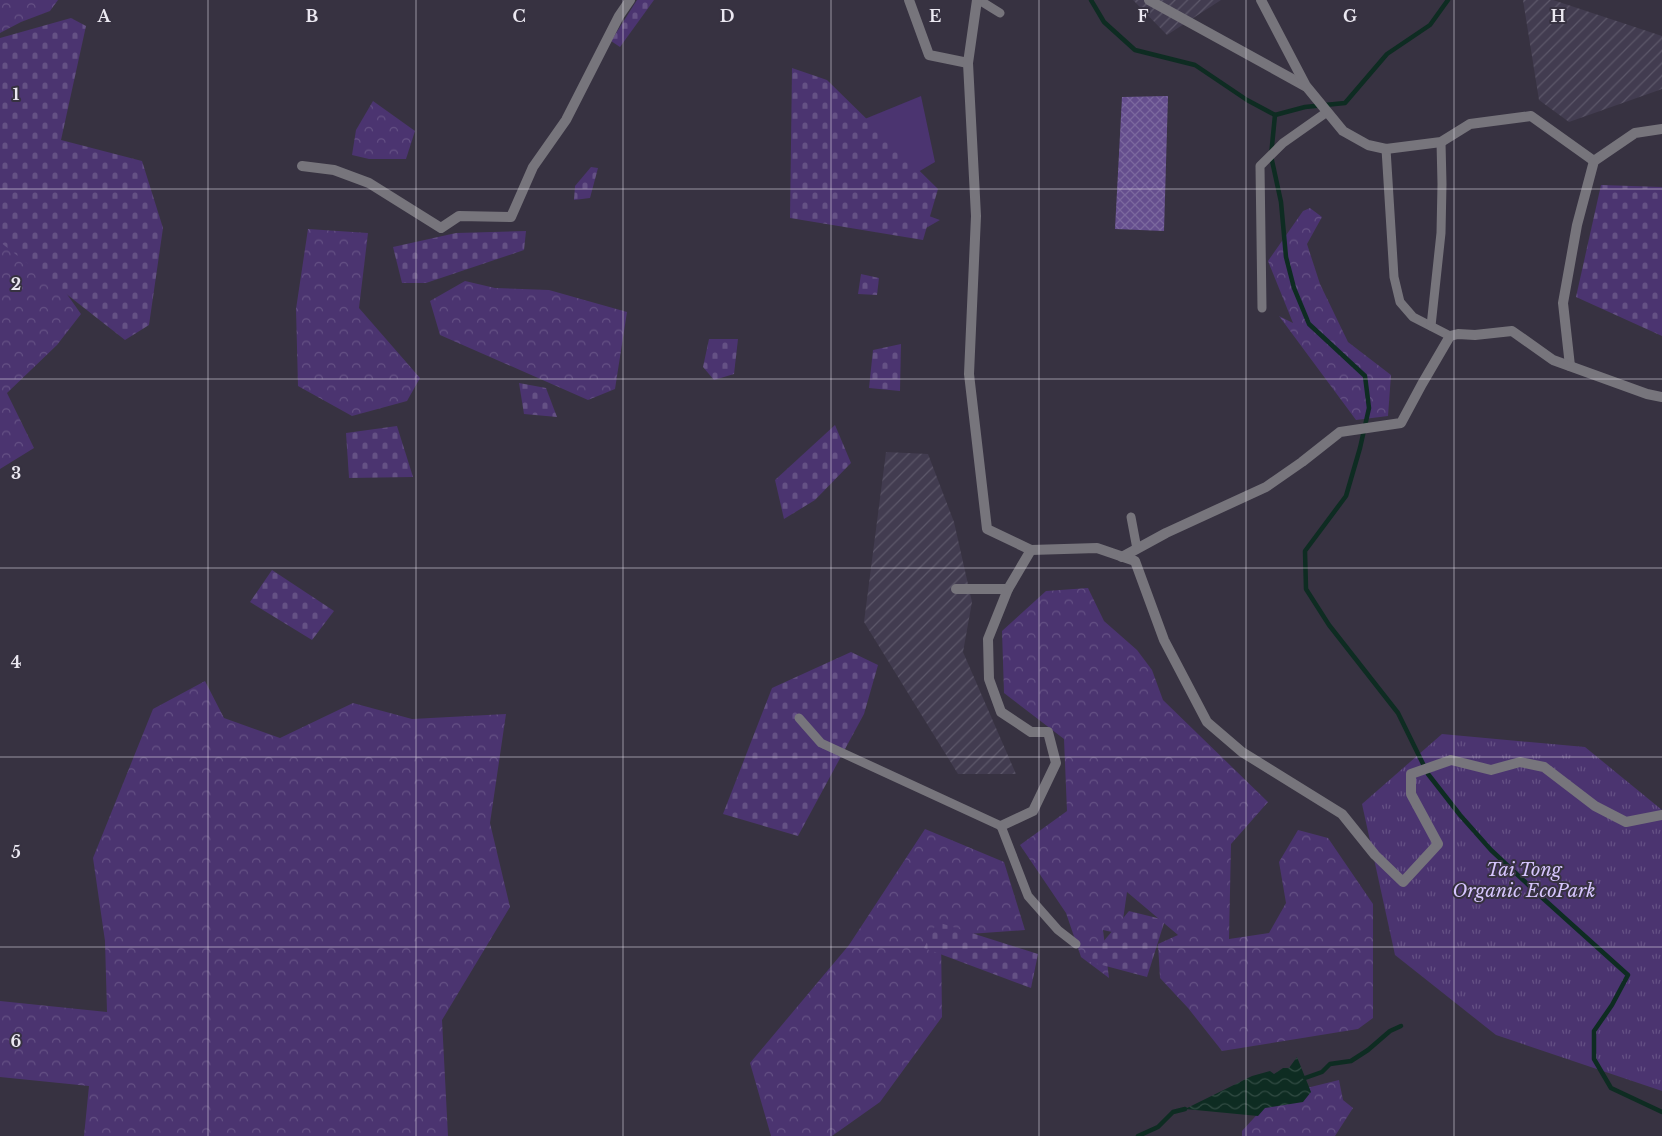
<svg xmlns="http://www.w3.org/2000/svg" width="1662" height="1136" font-family="'Libre Baskerville',serif">
<style>
.industrial{fill:url(#industrial-furrows)}
.grass{fill:#4b3470}
.forest{fill:url(#forest-crowns)}
.cemetery{fill:url(#cemetery-stones)}
.park{fill:url(#park-tufts)}
.water{fill:url(#water-waves)}
.lines{fill:none;stroke-linecap:round;stroke-linejoin:round}
.stream{stroke:#0e2c22;stroke-width:4.5}
.building{fill:url(#building-cross-hatch)}
.lane{stroke:#77757c;stroke-width:9}
.street{stroke:#77757c;stroke-width:10}
.grid{fill:none;stroke:#ebe8f1;stroke-width:1;stroke-opacity:0.55}
.labels{text-anchor:middle;stroke-width:4;stroke-linejoin:round;paint-order:stroke}
.park-label{font-size:18px;font-style:italic;fill:#d6c5fd;stroke:#373241}
.grid-label{font-size:16px;text-anchor:middle;font-weight:bold;fill:#ebe8f1;stroke:#373241;stroke-width:4;stroke-linejoin:round;paint-order:stroke}
</style>
<defs>
<pattern id="industrial-furrows" width="10" height="10" patternUnits="userSpaceOnUse" patternTransform="scale(1.25)"><rect width="10" height="10" fill="#423c50"/><path d="M-1 1l2-2M0 10L10 0M9 11l2-2" fill="none" stroke="#5d586a"/></pattern>
<pattern id="forest-crowns" width="20" height="18" patternUnits="userSpaceOnUse" patternTransform="scale(1.25)"><rect width="20" height="18" fill="#4b3470"/><path d="M2 6a3 3 0 1 1 6 0M12 15a3 3 0 1 1 6 0" fill="none" stroke="#655185"/></pattern>
<pattern id="cemetery-stones" width="16" height="16" patternUnits="userSpaceOnUse" patternTransform="scale(1.25)"><rect width="16" height="16" fill="#4b3470"/><path d="M2 7V4a2 2 0 0 1 4 0v3zM10 15v-3a2 2 0 0 1 4 0v3z" fill="#655185"/></pattern>
<pattern id="park-tufts" width="24" height="20" patternUnits="userSpaceOnUse" patternTransform="scale(1.25)"><rect width="24" height="20" fill="#4b3470"/><path d="M3 7l-1-3M5 7V3M7 7l1-3M15 17l-1-3M17 17v-4M19 17l1-3" fill="none" stroke="#655185"/></pattern>
<pattern id="water-waves" width="16" height="10" patternUnits="userSpaceOnUse" patternTransform="scale(1.25)"><rect width="16" height="10" fill="#0e2c22"/><path d="M0 5q4-4 8 0t8 0" fill="none" stroke="#314b43"/></pattern>
<pattern id="building-cross-hatch" width="8" height="8" patternUnits="userSpaceOnUse" patternTransform="scale(1.25)"><rect width="8" height="8" fill="#654e8e"/><path d="M0 0l8 8M0 8l8-8" fill="none" stroke="#7b689e"/></pattern>
</defs>
<rect width="100%" height="100%" fill="#373241"/>
<g class="industrial">
<polygon points="1133,0 1221,0 1167,35"/>
<polygon points="1523,0 1553,0 1662,36 1662,89 1569,122 1539,100"/>
<polygon points="886,452 928,454 954,522 972,602 963,652 1016,774 958,774 864,622"/>
</g>
<polygon class="grass" points="921,96 935,162 908,178 910,209 940,220 914,235 850,125"/>
<g class="forest">
<polygon points="0,0 58,0 50,11 21,22 0,33"/>
<polygon points="373,101 415,131 406,159 369,159 352,155 356,130"/>
<polygon points="1310,208 1322,217 1307,244 1320,284 1348,342 1391,375 1388,416 1356,420 1279,316 1293,323 1268,261 1303,211"/>
<polygon points="0,229 30,242 81,314 57,345 7,393 34,448 0,469"/>
<polygon points="308,229 368,233 359,308 420,378 407,401 352,416 298,386 296,309"/>
<polygon points="465,281 495,288 549,290 627,312 615,389 588,400 440,335 430,301"/>
<polygon points="1088,588 1104,621 1137,650 1152,670 1163,700 1268,802 1231,844 1229,939 1269,933 1286,903 1279,862 1298,830 1328,838 1373,904 1373,1018 1358,1029 1222,1051 1188,1008 1160,978 1158,944 1178,935 1127,892 1121,934 1103,930 1109,978 1081,957 1066,913 1020,845 1067,811 1064,739 1004,693 1002,631 1046,591"/>
<polygon points="205,681 224,718 280,738 353,703 412,719 506,714 490,823 510,907 442,1020 448,1136 84,1136 89,1086 0,1077 0,1001 107,1012 105,941 93,858 153,709"/>
<polygon points="925,829 1004,862 1025,930 941,936 942,1017 880,1102 832,1136 771,1136 750,1063 849,945"/>
<polygon points="1339,1080 1343,1100 1353,1108 1335,1136 1242,1136 1242,1131 1274,1096"/>
</g>
<g class="cemetery">
<polygon points="637,0 654,0 620,47 611,41"/>
<polygon points="71,18 86,26 61,140 142,161 163,228 149,325 125,340 0,242 0,38"/>
<polygon points="792,68 827,80 938,189 923,240 790,218"/>
<polygon points="591,167 598,168 590,198 574,200 575,186"/>
<polygon points="1601,185 1662,187 1662,336 1576,297"/>
<polygon points="526,231 524,250 426,283 402,283 393,247 456,233"/>
<polygon points="861,274 879,278 877,295 858,294"/>
<polygon points="709,339 738,339 734,374 714,380 703,367"/>
<polygon points="901,344 900,391 869,388 873,350"/>
<polygon points="519,383 546,388 557,417 524,414"/>
<polygon points="835,425 851,463 815,500 784,519 775,480"/>
<polygon points="397,426 413,477 349,478 346,433"/>
<polygon points="272,570 334,611 312,640 250,602"/>
<polygon points="851,652 878,665 864,714 798,836 723,814 772,688"/>
<polygon points="1129,911 1165,920 1147,977 1087,961"/>
<polygon points="937,922 1038,954 1031,988 924,948"/>
</g>
<polygon class="park" points="1442,734 1585,747 1662,810 1662,1091 1496,1035 1395,955 1362,804"/>
<polygon class="water" points="1297,1057 1311,1092 1303,1102 1265,1108 1258,1116 1185,1109 1252,1076 1270,1071 1274,1074 1283,1068 1289,1068"/>
<g class="lines">
<g class="stream">
<polyline points="1091,0 1104,22 1135,50 1195,65 1247,100 1275,115 1305,107 1345,103 1387,54 1430,25 1448,0"/>
<polyline points="1275,115 1271,156 1281,202 1286,257 1294,288 1309,324 1365,376 1369,408 1360,448 1346,496 1305,551 1306,589 1329,625 1398,713 1428,774 1460,815 1491,850 1537,893 1628,975 1612,1005 1594,1031 1594,1059 1611,1088 1662,1112"/>
<polyline points="1305,1078 1322,1072 1330,1064 1351,1061 1368,1050 1390,1031 1401,1026"/>
<polyline points="1138,1136 1158,1127 1173,1112 1185,1109"/>
</g>
</g>
<polygon class="building" points="1168,96 1164,231 1115,229 1122,97"/>
<g class="lines">
<g class="lane">
<polyline points="979,0 1000,13"/>
<polyline points="1386,149 1394,277 1400,302 1413,317 1450,336"/>
<polyline points="1262,308 1260,166 1283,143 1327,112"/>
<polyline points="1431,326 1441,233 1442,184 1441,142"/>
<polyline points="1131,517 1137,549"/>
<polyline points="799,718 821,743 1001,826 1028,896 1058,930 1076,944"/>
</g>
<g class="street">
<polyline points="909,0 929,55 968,63"/>
<polyline points="977,0 968,63 976,216 969,374 987,529 1031,550 1097,548 1135,561 1164,640 1207,722 1242,752 1342,814 1375,855 1403,882 1438,844 1411,794 1411,774 1451,760 1491,770 1520,762 1544,767 1595,806 1626,822 1662,815"/>
<polyline points="1149,0 1305,86"/>
<polyline points="1261,0 1306,86 1343,131 1368,145 1386,149 1441,142 1470,124 1531,116 1594,161"/>
<polyline points="302,166 334,170 369,183 441,228 459,216 511,217 533,167 566,120 619,16 630,0"/>
<polyline points="1570,366 1563,303 1577,225 1594,161 1635,133 1662,129"/>
<polyline points="1122,557 1166,533 1266,487 1302,462 1340,432 1401,423 1422,384 1450,336 1458,334 1475,335 1512,331 1553,360 1647,394 1662,397"/>
<polyline points="956,589 1008,589 1031,550"/>
<polyline points="1001,826 1033,811 1056,763 1048,732 1031,732 1001,712 989,679 988,639 1008,589"/>
</g>
</g>
<path class="grid" d="M208,0V1136M416,0V1136M623,0V1136M831,0V1136M1039,0V1136M1246,0V1136M1454,0V1136M0,189H1662M0,379H1662M0,568H1662M0,757H1662M0,947H1662"/>
<g class="labels">
<g class="park-label">
<text x="1524" y="876">Tai Tong<tspan x="1524" dy="21">Organic EcoPark</tspan></text>
</g>
</g>
<g class="grid-label">
<text x="104" y="22">A</text>
<text x="312" y="22">B</text>
<text x="519" y="22">C</text>
<text x="727" y="22">D</text>
<text x="935" y="22">E</text>
<text x="1143" y="22">F</text>
<text x="1350" y="22">G</text>
<text x="1558" y="22">H</text>
<text x="16" y="100">1</text>
<text x="16" y="290">2</text>
<text x="16" y="479">3</text>
<text x="16" y="668">4</text>
<text x="16" y="858">5</text>
<text x="16" y="1047">6</text>
</g>
</svg>
